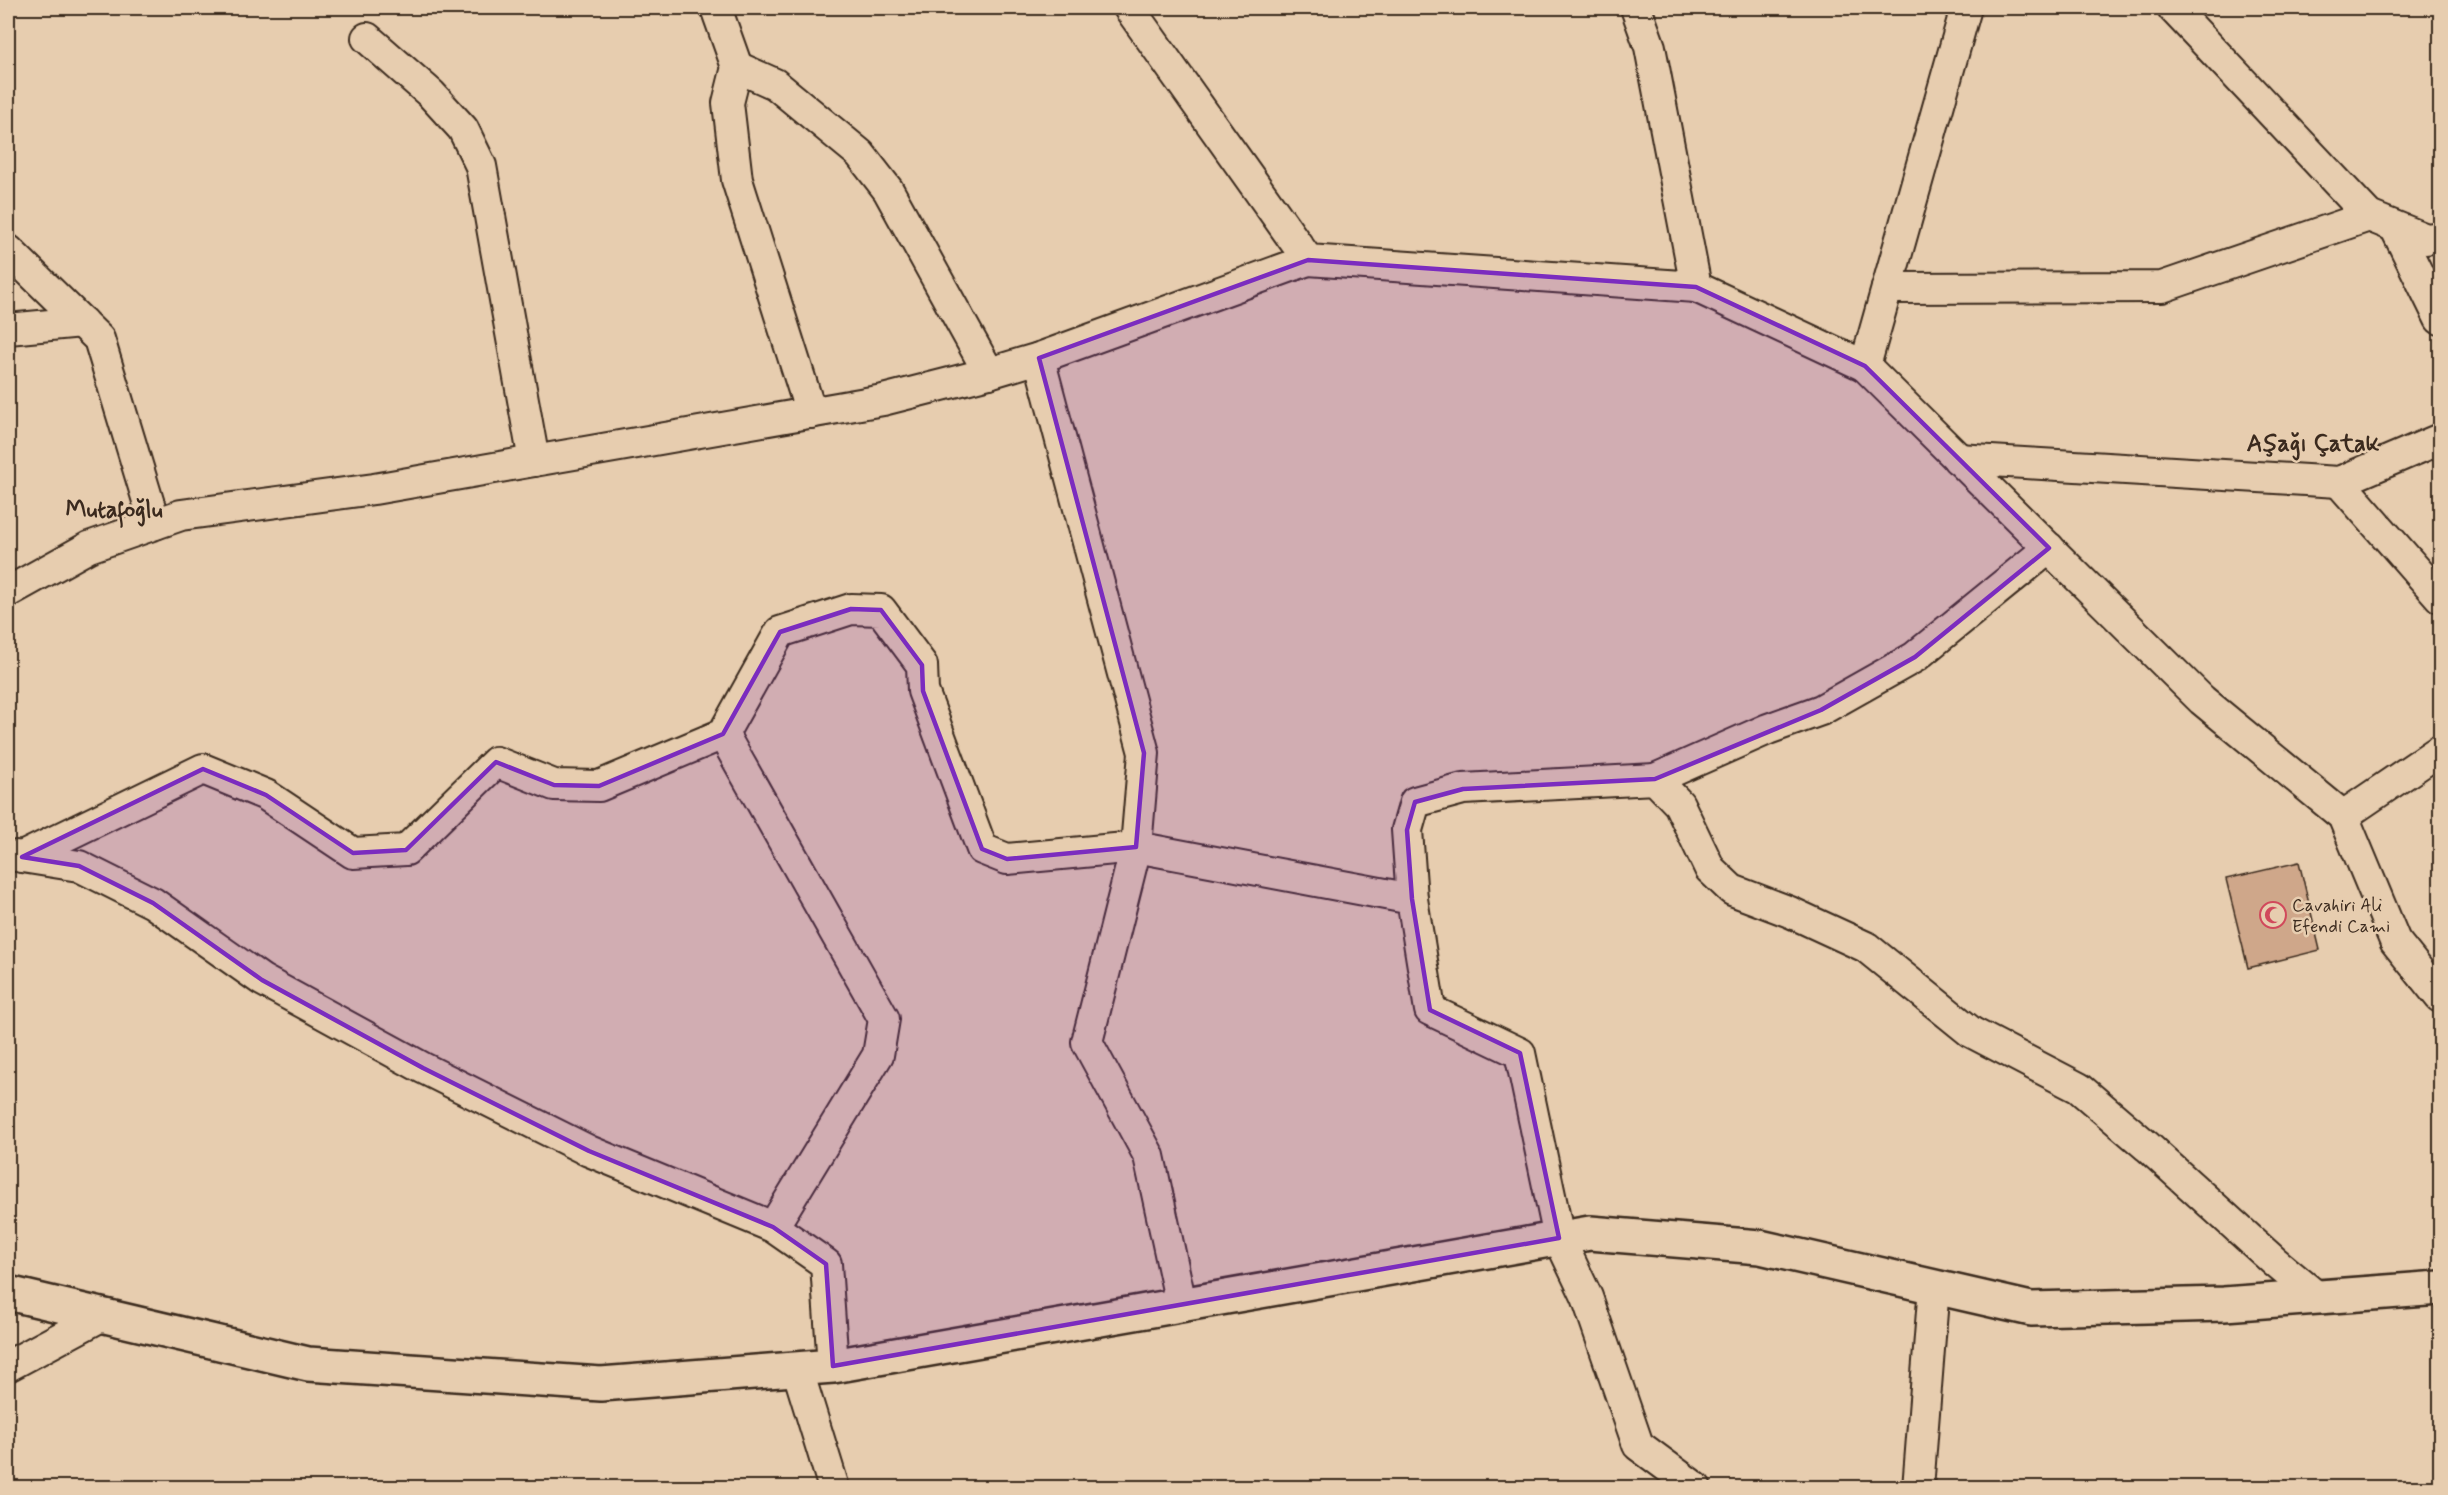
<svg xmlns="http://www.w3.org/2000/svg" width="2448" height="1495" font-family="Mynerve,sans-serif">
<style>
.building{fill:#cfa78a;stroke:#3b2a1e;stroke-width:1.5}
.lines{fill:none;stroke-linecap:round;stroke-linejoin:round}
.minor-casing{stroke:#3b2a1e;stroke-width:34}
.tertiary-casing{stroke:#3b2a1e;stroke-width:38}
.minor{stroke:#e7cdaf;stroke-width:30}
.tertiary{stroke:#e7cdaf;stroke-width:33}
.marked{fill:#7b2cbf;fill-opacity:0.2;stroke:#7b2cbf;stroke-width:4.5;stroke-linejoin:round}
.labels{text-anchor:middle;stroke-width:5;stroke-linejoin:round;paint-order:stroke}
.poi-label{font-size:18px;fill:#3b2a1e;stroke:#e7cdaf;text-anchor:start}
.district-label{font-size:24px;font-weight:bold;fill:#3b2a1e;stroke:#e7cdaf}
</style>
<rect width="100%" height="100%" fill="#e7cdaf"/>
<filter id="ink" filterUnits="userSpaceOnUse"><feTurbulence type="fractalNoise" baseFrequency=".0167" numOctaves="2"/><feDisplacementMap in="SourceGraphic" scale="12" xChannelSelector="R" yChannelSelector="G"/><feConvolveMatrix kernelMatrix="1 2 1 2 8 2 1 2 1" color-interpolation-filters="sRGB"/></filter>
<g filter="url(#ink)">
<g class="building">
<polygon points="8,747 12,766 8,767"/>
<polygon points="2299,862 2320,950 2248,968 2226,879"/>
</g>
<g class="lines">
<defs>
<g id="minor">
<polyline points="716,8 737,67 728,103 737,180 811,413"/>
<polyline points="1129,8 1308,260 1696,287 1650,47 1636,8"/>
<polyline points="2173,8 2369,216 2426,239 2440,237"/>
<polyline points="367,38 431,94 463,129 481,166 534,461"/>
<polyline points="737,67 775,84 860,154 888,190 989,373"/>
<polyline points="2395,227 2440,319"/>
<polyline points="8,250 99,339 155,524"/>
<polyline points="1696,287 1865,366 1966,8"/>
<polyline points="1887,288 2162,287 2369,216"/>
<polyline points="8,329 82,322"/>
<polyline points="1039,358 1308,260"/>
<polyline points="1865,366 2202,700 2343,816 2395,941 2440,997"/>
<polyline points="1958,459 2339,482 2440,439"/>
<polyline points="2339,482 2440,597"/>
<polyline points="8,592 89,547 181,515 374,489 883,400 989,373 1039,358 1144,753 1136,847 1412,899 1430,1010 1520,1053 1559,1238 1587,1297 1638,1445 1696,1488"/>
<polyline points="723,734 884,1019 878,1055 773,1227"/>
<polyline points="1655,779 1768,729 1821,710 1915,657 2049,548"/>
<polyline points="2343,816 2440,750"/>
<polyline points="16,856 79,866 153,903 262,980 423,1068 589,1151 773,1227 826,1264 833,1366"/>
<polyline points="22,857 203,769 266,795 353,853 406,850 496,762 554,785 599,786 723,734 780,632 851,609 881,610 922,665 923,691 982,849 1007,859 1136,847 1087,1042 1149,1156 1181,1304"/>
<polyline points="1412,899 1407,830 1415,802 1463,789 1655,779 1679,804 1710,869 1732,890 1790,912 1866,947 1971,1032 2079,1088 2148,1147 2275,1262 2317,1297"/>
<polyline points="8,1366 103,1315"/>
<polyline points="797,1368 834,1488"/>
<polyline points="1918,1488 1934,1286"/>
</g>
<polyline id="tertiary" points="8,1293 308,1364 601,1384 833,1366 1590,1233 1760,1247 2031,1309 2224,1304 2440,1288"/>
</defs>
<use href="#minor" class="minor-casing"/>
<use href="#tertiary" class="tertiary-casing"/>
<use href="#minor" class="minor"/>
<use href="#tertiary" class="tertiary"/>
</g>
</g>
<path class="marked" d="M1308,260L1696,287L1865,366L2049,548L1915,657L1821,710L1655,779L1463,789L1415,802L1407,830L1412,899L1430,1010L1520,1053L1559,1238L833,1366L826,1264L773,1227L589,1151L423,1068L262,980L153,903L79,866L22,857L203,769L266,795L353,853L406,850L496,762L554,785L599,786L723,734L780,632L851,609L881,610L922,665L923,691L982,849L1007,859L1136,847L1144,753L1039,358Z"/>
<defs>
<symbol id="mosque-ring" viewBox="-11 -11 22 22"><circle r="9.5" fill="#e7cdaf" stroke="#d1495b" stroke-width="1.5"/><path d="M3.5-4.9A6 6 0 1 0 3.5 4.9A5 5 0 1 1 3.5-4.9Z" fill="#d1495b"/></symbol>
</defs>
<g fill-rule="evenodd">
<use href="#mosque-ring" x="2258" y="900" width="30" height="30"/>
</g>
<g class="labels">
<g class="poi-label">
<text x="2292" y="911">Cavahiri Ali<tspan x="2292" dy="21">Efendi Cami</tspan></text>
</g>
<g class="district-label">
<text x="2313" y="451">Aşağı Çatak</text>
<text x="114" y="517">Mutafoğlu</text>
</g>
</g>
<rect width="2448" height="1495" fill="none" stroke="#e7cdaf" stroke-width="30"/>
<rect x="15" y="15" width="2418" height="1465" fill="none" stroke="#3b2a1e" stroke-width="2" filter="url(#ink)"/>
</svg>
